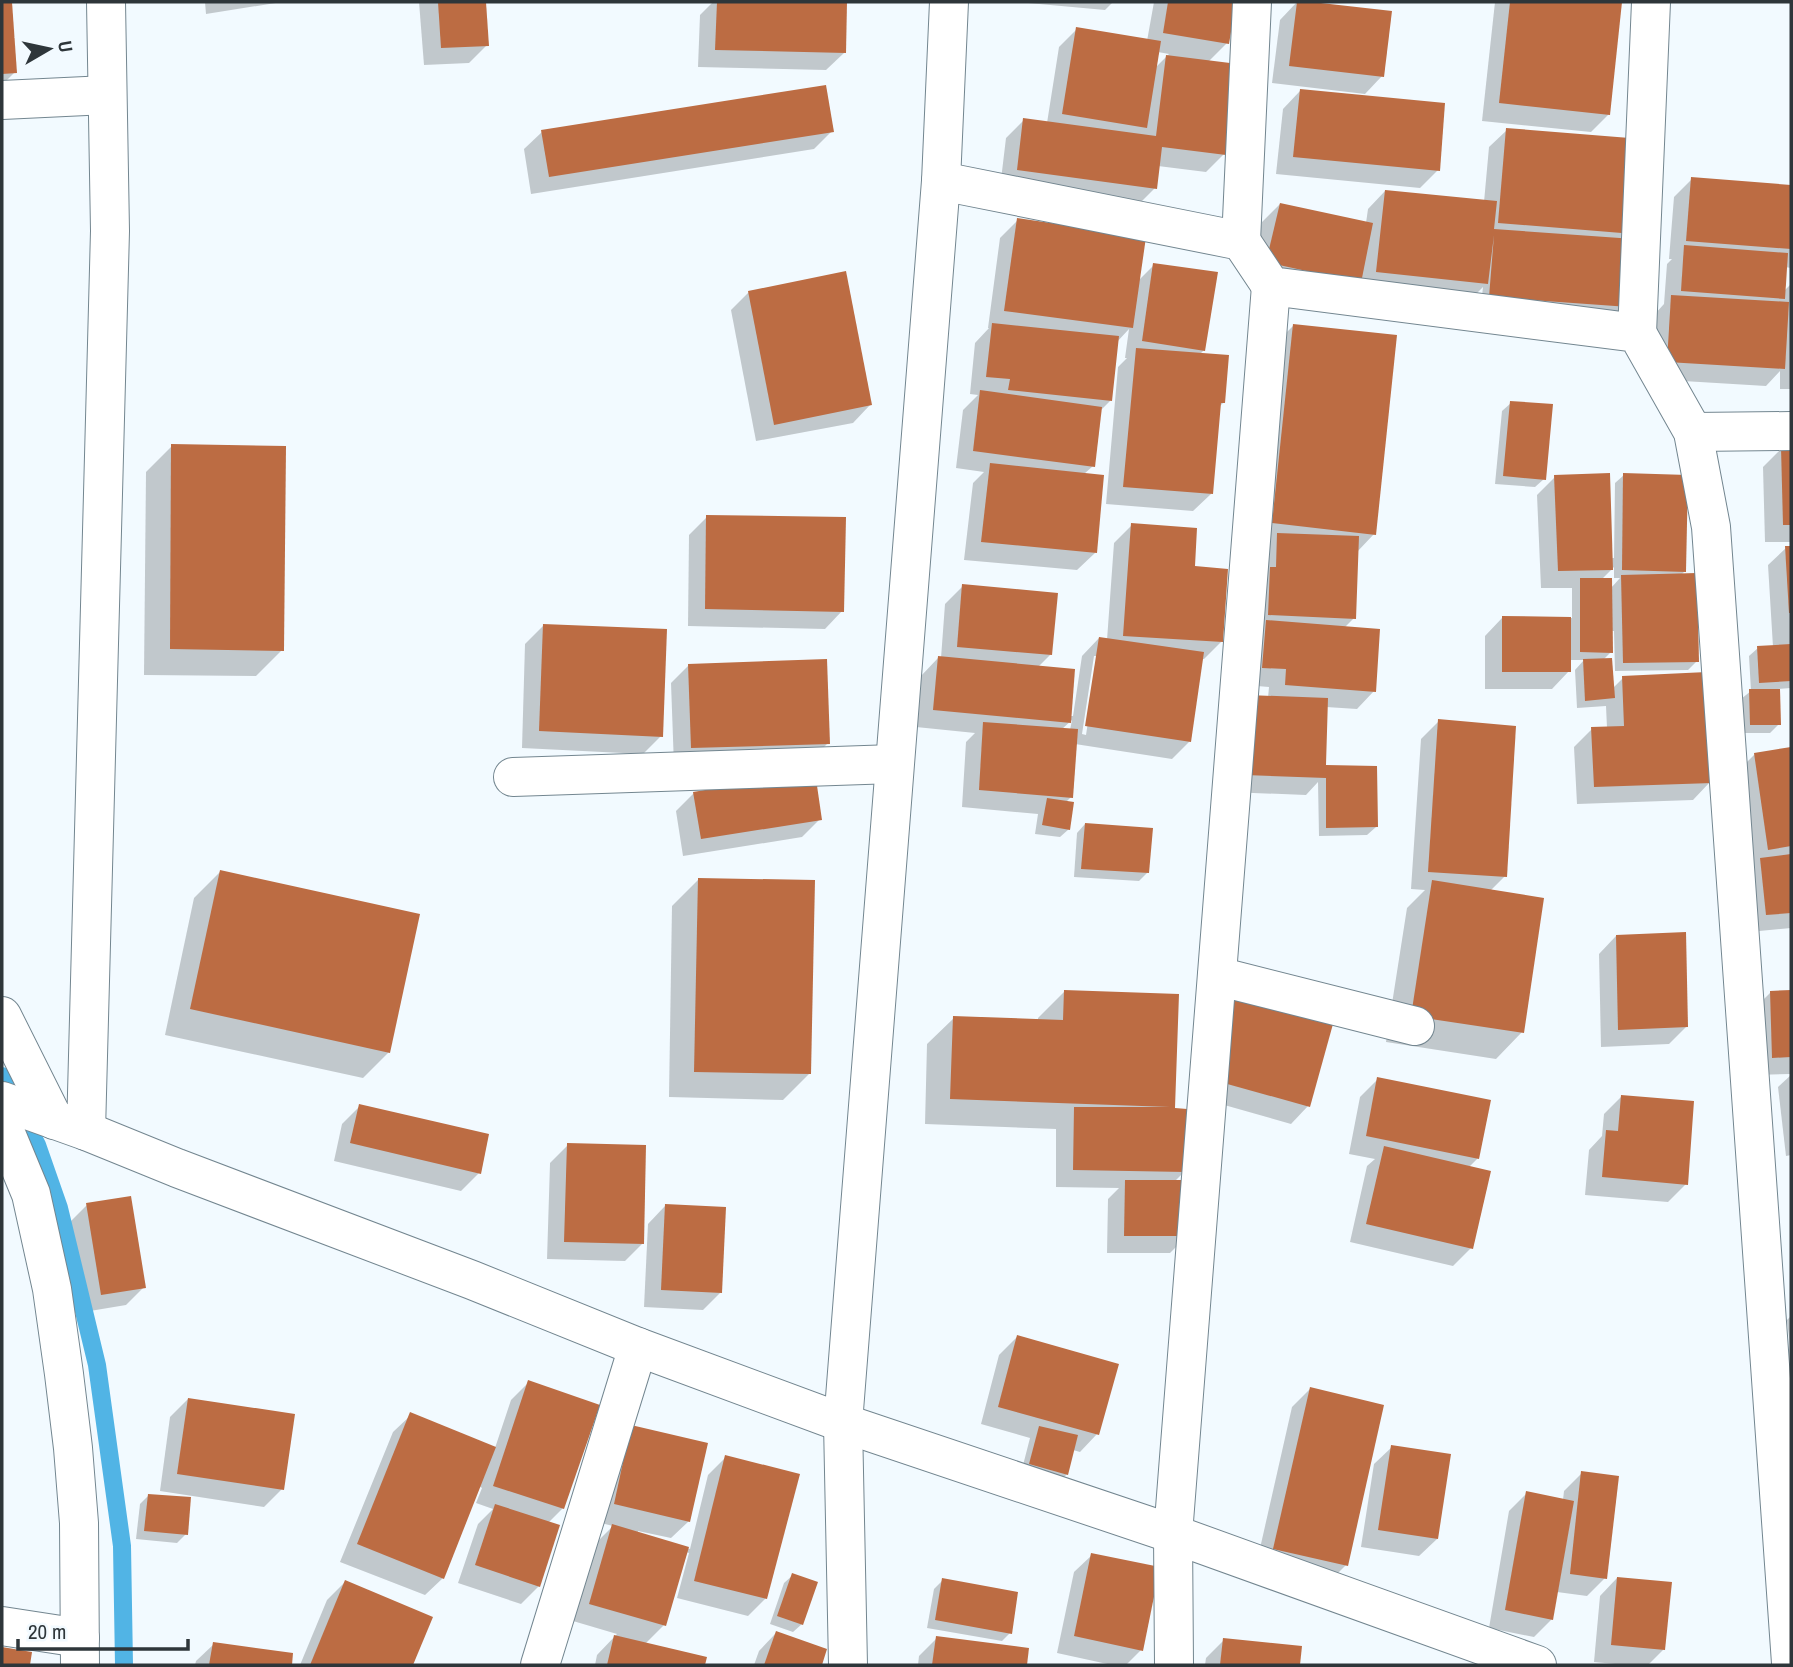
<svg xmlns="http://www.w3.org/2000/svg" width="1793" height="1667" font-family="'Archivo Narrow',sans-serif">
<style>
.shadow{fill:#0003;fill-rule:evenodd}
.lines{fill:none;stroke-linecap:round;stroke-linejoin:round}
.stream{stroke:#51b4e5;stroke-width:18}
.building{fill:#bc6c43}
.minor-casing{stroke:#738690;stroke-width:40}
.minor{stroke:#fff;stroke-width:38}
</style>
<rect width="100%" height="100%" fill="#f2faff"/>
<g class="shadow">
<polygon points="2,2 10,2 15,72 2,85"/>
<polygon points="205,2 282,2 206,14"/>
<polygon points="419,2 484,2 487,45 469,63 424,65"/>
<polygon points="713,2 845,2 844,53 826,70 698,67 700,15"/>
<polygon points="1017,2 1113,2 1105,10"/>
<path d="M1154,2H1234L1227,43L1208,62L1224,154L1206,172L1158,166L1155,188L1137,206L1000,188L1006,138L1024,120L1047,123L1059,47L1077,29L1147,41ZM1158,52L1169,54L1155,68Z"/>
<polygon points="1297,2 1390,13 1382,76 1365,94 1272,83 1280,20"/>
<polygon points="1495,2 1620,2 1609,114 1591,132 1482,121"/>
<polygon points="1300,91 1438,170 1420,188 1276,174 1283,109"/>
<polygon points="1507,130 1632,241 1628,306 1610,324 1481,305 1483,287 1469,301 1250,280 1262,222 1280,204 1366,223 1368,209 1385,191 1484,202 1489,147"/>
<polygon points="832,131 814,149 531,194 524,149 542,132"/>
<polygon points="1692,179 1791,186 1791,268 1785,267 1783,292 1791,284 1791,389 1780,389 1780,371 1766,386 1650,379 1654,315 1664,304 1667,264 1672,259 1669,259 1674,197"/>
<polygon points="1018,220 1138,281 1154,265 1204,350 1199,355 1223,403 1219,407 1211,494 1193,511 1106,504 1118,367 1127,358 1125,358 1129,329 1116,343 1110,401 1100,411 1093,466 1084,474 1095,553 1077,570 964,560 973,483 984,472 956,468 963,410 978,395 970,394 975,343 989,328 988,328 1000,238"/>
<polygon points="749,292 870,405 853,423 756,441 731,310"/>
<polygon points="1294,325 1374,534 1357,552 1354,618 1344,628 1374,691 1357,709 1326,707 1324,770 1376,827 1367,835 1319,836 1318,782 1306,795 1228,792 1268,698 1269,687 1245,685 1276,343"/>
<polygon points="1511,403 1544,479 1535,487 1495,484 1502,411"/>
<polygon points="172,446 282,650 256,676 144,675 146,472"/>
<polygon points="1781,449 1791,449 1791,542 1765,542 1763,467"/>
<path d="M1624,475L1685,571L1681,575L1697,661L1688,670L1615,671L1614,631H1611V652L1603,660L1613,688L1623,678L1710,782L1693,800L1577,804L1574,747L1592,729L1607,728L1606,706L1577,708L1575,670L1584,660H1569V671L1552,689H1485V636L1502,618H1572V588H1541L1537,495L1555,477L1611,558H1614L1615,483ZM1614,567V578H1620L1611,588L1601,580Z"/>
<polygon points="707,517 842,611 825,629 688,626 689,535"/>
<path d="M1132,525L1193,568L1221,642L1204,659H1201L1190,741L1172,759L1075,744L1071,797L1065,803L1069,829L1060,837L1035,834L1038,814L962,807L966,742L975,733L916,727L921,676L938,658H941L945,604L963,586L1051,654L1038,667L1070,716H1073L1082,656L1099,638L1107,640L1114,543ZM1094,656H1098L1086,735L1082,734ZM1072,720L1070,730L1062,729Z"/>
<polygon points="1791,547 1791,688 1778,689 1779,724 1770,733 1742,733 1741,699 1751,691 1749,656 1758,648 1773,647 1768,565 1786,548"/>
<polygon points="543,626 661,736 643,754 522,748 525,644"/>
<polygon points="689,665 828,743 810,761 674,766 671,683"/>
<polygon points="1439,721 1505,876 1490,891 1522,1032 1496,1059 1386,1042 1407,908 1425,890 1411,889 1421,739"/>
<polygon points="1791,749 1791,928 1749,932 1737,772 1755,754"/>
<polygon points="694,793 820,819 802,837 683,856 676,811"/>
<polygon points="1085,824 1148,872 1139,881 1074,877 1077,833"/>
<polygon points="220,872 389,1052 363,1078 165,1035 194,898"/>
<polygon points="698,880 809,1074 783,1100 669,1097 672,906"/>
<polygon points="1616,936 1687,1026 1669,1044 1601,1047 1599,954"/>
<polygon points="1064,992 1173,1107 1185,1171 1174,1182 1188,1235 1170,1253 1107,1253 1108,1199 1119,1188 1056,1187 1056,1129 925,1124 927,1044 954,1018 1038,1021 1038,1018"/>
<polygon points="1771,992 1791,992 1791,1074 1755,1075 1753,1010"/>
<polygon points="1237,998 1308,1106 1291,1124 1196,1097 1219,1016"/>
<polygon points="1791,1075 1791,1155 1786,1156 1778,1087"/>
<polygon points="1378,1079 1478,1158 1468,1168 1471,1248 1453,1266 1350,1242 1367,1166 1375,1159 1349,1154 1360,1097"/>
<polygon points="1622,1096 1686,1184 1668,1202 1585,1195 1589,1150 1602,1136 1604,1114"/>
<polygon points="360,1106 479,1173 461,1191 334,1161 342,1124"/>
<polygon points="568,1145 643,1243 625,1261 547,1259 550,1163"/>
<polygon points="87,1205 144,1287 126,1305 84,1312 69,1223"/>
<polygon points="665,1206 721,1292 703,1310 644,1307 648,1224"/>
<polygon points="1791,1316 1791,1355 1787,1320"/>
<polygon points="1017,1337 1097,1434 1080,1452 1073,1450 1067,1474 1058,1483 1021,1473 1030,1438 981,1424 999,1355"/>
<polygon points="529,1382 563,1508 548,1523 539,1586 521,1604 458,1583 478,1524 493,1509 476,1503 482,1488 479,1486 443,1578 425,1595 340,1562 393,1432 411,1415 495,1448 511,1400"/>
<polygon points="1310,1389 1346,1565 1328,1583 1256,1566 1292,1407"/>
<polygon points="188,1399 282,1489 264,1507 160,1491 170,1417"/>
<polygon points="614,1444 689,1521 671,1538 638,1531 638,1534 690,1549 708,1475 726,1457 766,1598 748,1616 677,1598 689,1553 686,1552 664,1625 645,1644 705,1658 703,1665 595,1665 597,1655 617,1634 573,1621 595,1544 613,1526 597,1522"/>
<polygon points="1392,1447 1437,1539 1419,1556 1361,1547 1374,1464"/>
<polygon points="1582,1473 1605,1578 1587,1596 1557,1592 1552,1619 1534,1637 1489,1628 1509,1511 1527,1493 1563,1500 1564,1491"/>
<polygon points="148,1496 186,1534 177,1543 136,1539 140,1504"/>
<polygon points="1092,1555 1141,1650 1126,1665 1112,1665 1057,1653 1074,1572"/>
<polygon points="793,1575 802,1624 793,1632 770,1624 784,1583"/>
<polygon points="1617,1578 1664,1649 1648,1665 1626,1665 1594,1662 1600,1596"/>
<polygon points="943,1580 1010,1633 1002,1641 927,1628 934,1589"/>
<polygon points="345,1582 431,1618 411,1665 300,1665 327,1600"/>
<polygon points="776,1633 825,1651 820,1665 754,1665 759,1651"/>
<polygon points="937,1638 1027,1649 1025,1665 918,1665 919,1656"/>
<polygon points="1224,1640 1300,1648 1299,1665 1205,1665 1206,1658"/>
<polygon points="214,1644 292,1654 290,1665 195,1665 196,1661"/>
</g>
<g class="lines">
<polyline class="stream" points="2,1076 37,1145 59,1208 97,1365 122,1546 124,1665"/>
</g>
<g class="building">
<polygon points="2,2 12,2 17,73 2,74"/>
<polygon points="438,2 486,2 489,46 441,48"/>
<polygon points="717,2 847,2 846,53 715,50"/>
<polygon points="1168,2 1236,2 1229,44 1163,33"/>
<polygon points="1297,2 1312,2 1392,11 1384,77 1289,66"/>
<polygon points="1510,2 1622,2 1610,115 1499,103"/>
<polygon points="1076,27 1161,41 1147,128 1062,114"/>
<polygon points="1166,55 1238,64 1226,155 1162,147 1157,189 1017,170 1023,118 1156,136"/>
<polygon points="826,85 834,132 549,177 541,130"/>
<polygon points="1300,89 1445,103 1440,171 1293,157"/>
<polygon points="1506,128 1642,139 1634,234 1498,223"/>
<polygon points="1691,177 1791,185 1791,249 1686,241"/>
<polygon points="1385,190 1497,201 1494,229 1634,239 1629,307 1489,297 1494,235 1488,284 1376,272"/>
<polygon points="1280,203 1373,223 1361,283 1266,262"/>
<polygon points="1017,218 1146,237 1133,328 1004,311"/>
<polygon points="1684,245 1788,253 1785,299 1681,291"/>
<polygon points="1153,263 1218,272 1205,351 1142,341"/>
<polygon points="846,271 872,405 774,425 748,291"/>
<polygon points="1671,295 1789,302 1785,369 1667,362"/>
<polygon points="992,323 1119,336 1112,401 1008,390 1010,379 986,377"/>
<polygon points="1293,324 1397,335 1376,535 1272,523"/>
<polygon points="1136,348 1229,355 1225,403 1221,403 1213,494 1123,487"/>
<polygon points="980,390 1102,407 1095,467 973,451"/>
<polygon points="1510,401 1553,404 1546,480 1503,476"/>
<polygon points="171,444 286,446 284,651 170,649"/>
<polygon points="1781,447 1791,447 1791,525 1783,525"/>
<polygon points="990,463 1104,475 1097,553 981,542"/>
<polygon points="1610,473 1613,570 1558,571 1554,475"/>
<polygon points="1623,473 1688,475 1686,572 1622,570"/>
<polygon points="706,515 846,517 844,612 705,609"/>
<polygon points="1131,523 1197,528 1195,566 1228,569 1223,642 1123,636"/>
<polygon points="1277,533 1359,536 1356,619 1268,615 1270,567 1276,567"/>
<polygon points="1785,546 1791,546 1791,613 1789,613"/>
<polygon points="1697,573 1699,662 1623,663 1621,575"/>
<polygon points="1580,578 1612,578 1613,653 1580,652"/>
<polygon points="962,584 1058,593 1052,655 957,647"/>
<polygon points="1502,616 1571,617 1571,672 1502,672"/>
<polygon points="1266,620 1380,629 1376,692 1285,685 1286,669 1262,668"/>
<polygon points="543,624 667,629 663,737 539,731"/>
<polygon points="1099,637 1204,652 1191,742 1085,726"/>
<polygon points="1791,644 1791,681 1759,683 1757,646"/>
<polygon points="938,656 1075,669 1071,723 933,710"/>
<polygon points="1612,658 1615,698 1585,701 1583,659"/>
<polygon points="827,659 830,744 691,748 688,664"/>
<polygon points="1707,672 1712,783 1594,787 1591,727 1624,726 1622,676"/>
<polygon points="1749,689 1780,689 1781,725 1750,725"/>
<polygon points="1248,695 1328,698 1326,765 1377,766 1378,827 1326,828 1326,778 1245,775"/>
<polygon points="1438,719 1516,726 1507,877 1428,872"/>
<polygon points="983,722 1078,729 1073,798 979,790"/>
<polygon points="1791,747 1791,846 1768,850 1754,753"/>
<polygon points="815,772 822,820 701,839 693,792"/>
<polygon points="1047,798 1074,802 1070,830 1042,825"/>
<polygon points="1085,823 1153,828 1149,873 1081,869"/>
<polygon points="1791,854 1791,913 1766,915 1760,858"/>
<polygon points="220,870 420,914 390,1053 190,1009"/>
<polygon points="698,878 815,880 811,1074 694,1072"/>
<polygon points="1432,880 1544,898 1524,1033 1411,1016"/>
<polygon points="1686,932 1688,1027 1618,1030 1616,935"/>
<polygon points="1064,990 1179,994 1175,1108 1187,1109 1186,1172 1073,1170 1074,1107 1170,1107 950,1099 953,1016 1063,1020"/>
<polygon points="1791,990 1791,1057 1772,1058 1770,991"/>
<polygon points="1236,996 1333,1024 1310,1107 1213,1080"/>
<polygon points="1377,1077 1491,1100 1479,1159 1366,1136"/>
<polygon points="1621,1095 1694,1101 1688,1185 1602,1177 1606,1130 1618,1131"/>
<polygon points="359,1104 489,1134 481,1174 350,1143"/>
<polygon points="567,1143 646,1145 644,1244 564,1242"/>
<polygon points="1384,1146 1491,1171 1473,1249 1366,1224"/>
<polygon points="1125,1180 1190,1180 1190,1236 1124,1236"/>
<polygon points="131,1196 146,1288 101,1295 86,1203"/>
<polygon points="665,1204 726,1207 722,1293 661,1290"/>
<polygon points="1017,1335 1119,1364 1099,1435 998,1407"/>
<polygon points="528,1380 600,1405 564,1509 493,1486"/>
<polygon points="1310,1387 1384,1405 1348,1566 1273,1549"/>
<polygon points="188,1398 295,1414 284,1490 177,1474"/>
<polygon points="410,1412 496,1447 444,1579 357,1544"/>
<polygon points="631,1425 708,1443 690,1522 614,1504"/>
<polygon points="1039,1426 1078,1435 1068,1475 1029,1464"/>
<polygon points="1391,1445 1451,1454 1438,1539 1378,1530"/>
<polygon points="725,1455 800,1474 767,1599 694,1581"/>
<polygon points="1581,1471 1619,1476 1607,1579 1570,1574"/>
<polygon points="1526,1491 1574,1501 1553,1620 1505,1610"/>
<polygon points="148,1494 191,1497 188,1535 144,1531"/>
<polygon points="495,1504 560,1525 540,1587 475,1565"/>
<polygon points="612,1524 689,1547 666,1626 589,1604"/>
<polygon points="1091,1553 1160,1567 1143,1651 1074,1636"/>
<polygon points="792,1573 818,1582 803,1625 777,1616"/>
<polygon points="1617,1577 1672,1582 1665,1650 1611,1645"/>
<polygon points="942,1578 1018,1592 1012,1634 935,1620"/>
<polygon points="345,1580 433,1617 413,1665 310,1665"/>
<polygon points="776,1631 827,1649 822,1665 764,1665"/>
<polygon points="614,1635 707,1657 705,1665 607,1665"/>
<polygon points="936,1636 1029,1648 1027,1665 932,1665"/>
<polygon points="1223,1638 1302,1646 1300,1665 1220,1665"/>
<polygon points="213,1642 293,1653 292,1665 209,1665"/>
<polygon points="2,1647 32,1652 30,1665 2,1665"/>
</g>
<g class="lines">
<defs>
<g id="minor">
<polyline points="2,100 107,95"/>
<polyline points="941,181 1241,241 1271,286 1637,333 1693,432 1711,527 1791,1663"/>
<polyline points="1241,241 1252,2"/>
<polyline points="1637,333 1651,2"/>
<polyline points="1693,432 1791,431"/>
<polyline points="513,777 894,764"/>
<polyline points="1217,976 1415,1026"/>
<polyline points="2,1016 54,1120"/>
<polyline points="2,1101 86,1131 177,1168 472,1280 638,1347 843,1423 1173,1534 1537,1665"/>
<polyline points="2,1124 31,1194 52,1289 64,1374 73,1448 79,1523 80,1665"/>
<polyline points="86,1131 110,231 106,2"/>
<polyline points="2,1626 80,1638"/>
<polyline points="540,1665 638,1347"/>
<polyline points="848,1665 843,1423 941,181 949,2"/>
<polyline points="1174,1665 1173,1534 1271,286"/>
</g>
</defs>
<use href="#minor" class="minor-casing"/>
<use href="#minor" class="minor"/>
</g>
<rect width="1793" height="1667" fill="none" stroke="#2e363a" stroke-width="7"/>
<g transform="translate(49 49) rotate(81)" stroke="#f2faff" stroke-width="5" paint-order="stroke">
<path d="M0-5L12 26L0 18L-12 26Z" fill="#2e363a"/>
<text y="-10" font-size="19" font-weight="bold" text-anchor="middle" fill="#2e363a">U</text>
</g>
<path d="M18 1639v10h170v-10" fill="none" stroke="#2e363a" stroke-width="3.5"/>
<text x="28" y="1639" font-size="21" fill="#2e363a" stroke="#f2faff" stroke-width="5" paint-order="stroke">20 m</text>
</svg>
